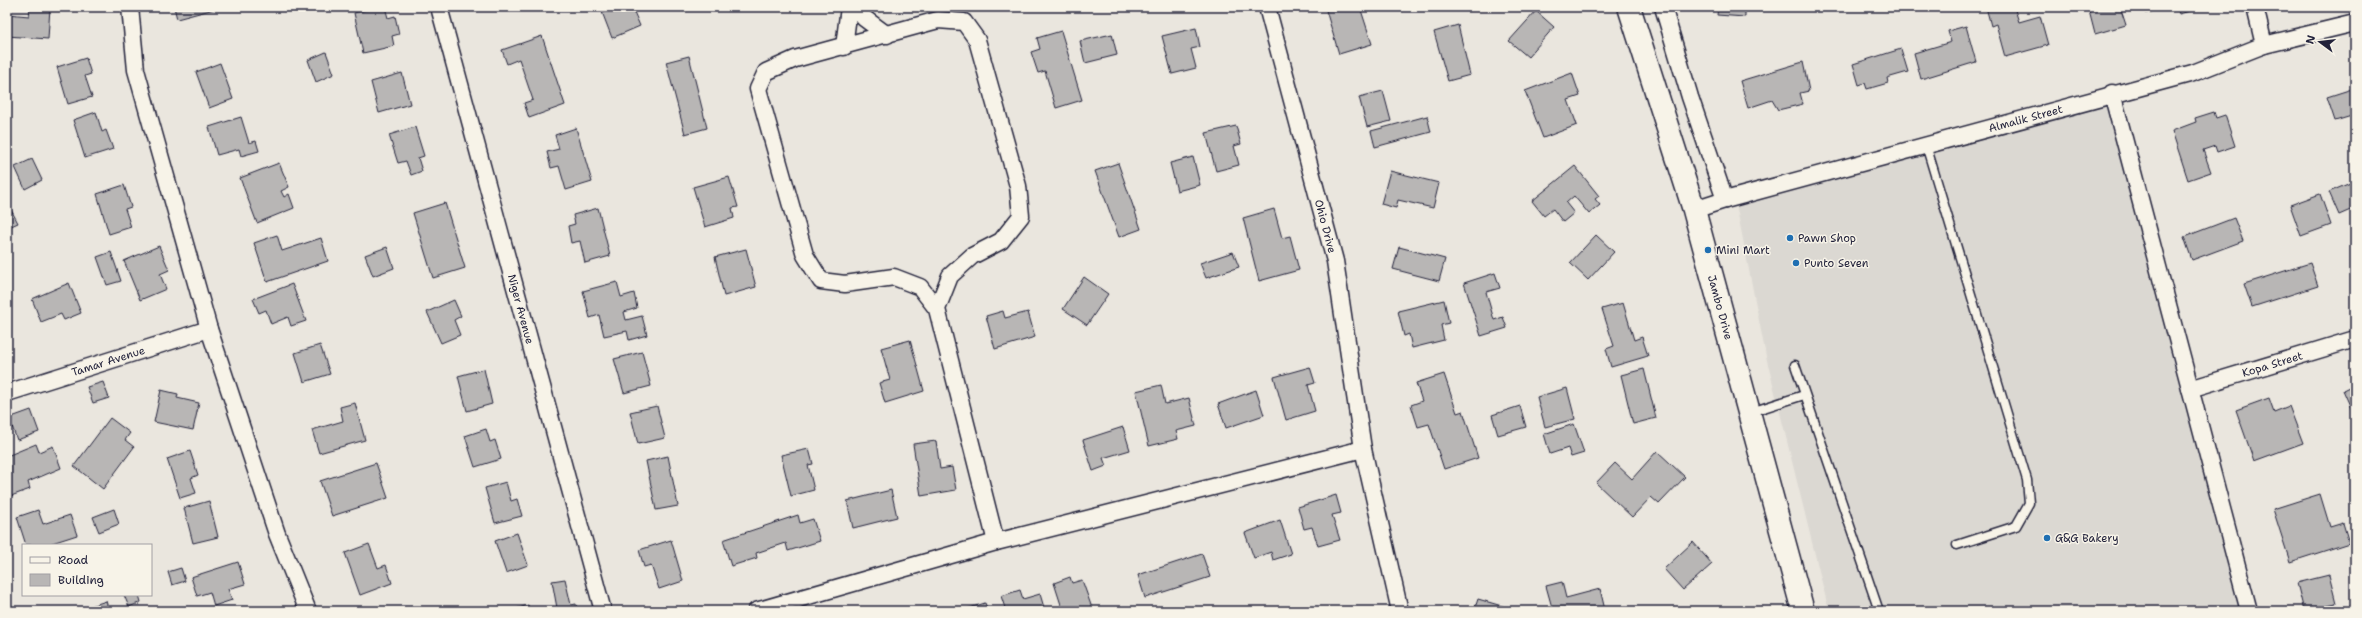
<svg xmlns="http://www.w3.org/2000/svg" width="2362" height="618" font-family="'Shantell Sans',sans-serif">
<style>
.built{fill:#dbd8d2}
.building{fill:#b8b6b5;stroke:#22223b}
.lines{fill:none;stroke-linecap:round;stroke-linejoin:round}
.service-casing{stroke:#22223b;stroke-width:11}
.minor-casing{stroke:#22223b;stroke-width:19}
.secondary-casing{stroke:#22223b;stroke-width:25}
.service{stroke:#f7f3e8;stroke-width:8}
.minor{stroke:#f7f3e8;stroke-width:16}
.secondary{stroke:#f7f3e8;stroke-width:22}
.poi-dot{fill:#1f6fb2;stroke:#f7f3e8;stroke-width:1.5}
.labels{text-anchor:middle;stroke-width:3;stroke-linejoin:round;paint-order:stroke}
.street-label{font-size:11px;fill:#22223b;stroke:#f7f3e8}
.poi-label{font-size:11px;fill:#22223b;stroke:#f7f3e8;text-anchor:start}
</style>
<rect width="100%" height="100%" fill="#eae6de"/>
<filter id="ink" filterUnits="userSpaceOnUse"><feTurbulence type="fractalNoise" baseFrequency=".025" numOctaves="2"/><feDisplacementMap in="SourceGraphic" scale="8" xChannelSelector="R" yChannelSelector="G"/><feConvolveMatrix kernelMatrix="1 2 1 2 8 2 1 2 1" color-interpolation-filters="sRGB"/></filter>
<g filter="url(#ink)">
<polygon class="built" points="2108,98 2240,611 1829,611 1766,356 1736,204"/>
<g class="building">
<polygon points="30,7 50,7 48,39 7,36 7,14 29,16"/>
<polygon points="174,7 218,7 218,8 177,19"/>
<polygon points="378,7 385,7 388,18 395,16 399,34 392,36 394,46 363,53 354,13"/>
<polygon points="614,7 632,7 640,26 612,38 602,12"/>
<polygon points="1325,7 1360,7 1372,44 1339,54"/>
<polygon points="1718,7 1745,7 1745,17 1717,15"/>
<polygon points="1986,7 2014,7 2019,22 2040,16 2048,45 2005,57 1996,24 1991,26"/>
<polygon points="2088,7 2120,7 2126,25 2095,34"/>
<polygon points="2144,7 2158,7 2159,10 2146,13"/>
<polygon points="2177,7 2201,7 2201,8 2179,14"/>
<polygon points="1536,11 1554,27 1528,57 1509,41"/>
<polygon points="1458,25 1470,75 1448,81 1434,32"/>
<polygon points="1966,26 1976,62 1921,79 1914,53 1951,42 1948,31"/>
<polygon points="1196,28 1200,47 1191,49 1196,68 1172,74 1162,36"/>
<polygon points="1061,31 1082,100 1056,108 1045,71 1038,73 1031,52 1040,49 1037,38"/>
<polygon points="1112,34 1117,55 1085,63 1080,41"/>
<polygon points="542,36 565,105 529,118 524,103 533,100 519,59 507,64 502,50"/>
<polygon points="1901,49 1908,72 1887,78 1888,83 1867,89 1865,83 1859,85 1853,64"/>
<polygon points="326,52 334,74 316,82 308,60"/>
<polygon points="689,56 707,128 685,134 666,62"/>
<polygon points="86,58 91,74 85,76 92,97 68,104 57,67"/>
<polygon points="1803,62 1809,91 1800,93 1803,104 1778,110 1772,100 1748,108 1740,81"/>
<polygon points="220,63 233,99 209,108 196,72"/>
<polygon points="402,73 410,104 379,113 371,82"/>
<polygon points="1572,73 1580,96 1568,100 1577,125 1543,138 1525,91"/>
<polygon points="2355,88 2355,115 2335,121 2327,97"/>
<polygon points="1383,91 1391,121 1367,127 1359,97"/>
<polygon points="96,112 102,132 106,130 113,149 85,158 73,120"/>
<polygon points="2214,112 2216,118 2225,115 2235,146 2217,152 2215,146 2203,150 2211,172 2188,180 2172,131 2196,122 2195,118"/>
<polygon points="1427,116 1431,132 1375,147 1371,131"/>
<polygon points="241,117 249,143 256,141 259,151 241,156 239,149 217,155 209,127"/>
<polygon points="1236,126 1241,144 1234,146 1239,165 1216,171 1206,133"/>
<polygon points="415,127 424,156 418,158 422,171 411,175 406,161 398,163 389,135"/>
<polygon points="576,128 592,182 566,190 559,166 551,168 547,152 559,149 555,135"/>
<polygon points="1193,157 1200,185 1177,191 1170,163"/>
<polygon points="32,159 42,180 25,189 15,167"/>
<polygon points="279,163 289,187 281,191 284,197 289,194 294,208 257,223 240,178"/>
<polygon points="1118,163 1141,229 1119,237 1095,171"/>
<polygon points="1575,166 1599,196 1595,199 1600,205 1589,214 1574,196 1566,203 1574,213 1563,222 1553,209 1544,216 1532,201"/>
<polygon points="1390,171 1439,183 1433,208 1398,200 1396,208 1381,204"/>
<polygon points="729,177 738,207 732,208 734,218 705,227 693,187"/>
<polygon points="2355,181 2355,208 2339,215 2329,192"/>
<polygon points="124,185 131,207 125,209 131,227 109,234 97,194"/>
<polygon points="2320,194 2331,225 2301,236 2290,205"/>
<polygon points="7,202 18,223 9,227 11,231 7,232"/>
<polygon points="445,203 465,268 433,278 413,213"/>
<polygon points="598,208 610,256 585,263 580,241 571,243 568,226 575,224 573,215"/>
<polygon points="1274,209 1282,238 1290,236 1299,270 1259,281 1243,218"/>
<polygon points="2234,218 2243,241 2192,260 2184,237"/>
<polygon points="277,235 282,251 321,238 328,261 267,282 254,243"/>
<polygon points="1596,235 1614,252 1588,280 1570,263"/>
<polygon points="159,246 169,270 160,274 166,289 140,300 124,261"/>
<polygon points="387,247 394,268 373,276 365,255"/>
<polygon points="1399,247 1445,259 1439,281 1393,269"/>
<polygon points="746,249 756,287 724,296 715,257"/>
<polygon points="111,252 121,281 107,285 97,257"/>
<polygon points="1233,252 1239,267 1206,278 1200,263"/>
<polygon points="2310,263 2318,286 2252,307 2244,284"/>
<polygon points="1495,273 1500,288 1486,292 1494,320 1503,317 1507,328 1481,336 1464,283"/>
<polygon points="1084,277 1108,294 1087,325 1063,309"/>
<polygon points="617,282 621,297 634,293 637,308 624,312 626,320 642,316 647,335 629,340 627,331 604,336 599,315 590,318 583,291"/>
<polygon points="69,283 81,313 64,320 61,314 41,322 32,299"/>
<polygon points="292,284 306,321 291,326 288,317 271,324 266,310 259,313 253,299"/>
<polygon points="454,300 461,316 454,320 460,335 441,343 427,312"/>
<polygon points="1444,300 1449,323 1441,325 1444,340 1412,348 1409,334 1404,336 1398,311"/>
<polygon points="1623,303 1634,340 1642,337 1648,356 1611,367 1606,349 1614,346 1602,309"/>
<polygon points="1003,311 1005,318 1028,312 1035,337 995,349 986,316"/>
<polygon points="910,340 924,391 885,403 879,383 890,380 881,348"/>
<polygon points="320,345 330,374 304,382 295,353"/>
<polygon points="642,352 651,386 624,393 614,359"/>
<polygon points="1310,367 1315,383 1308,385 1315,411 1286,420 1274,377"/>
<polygon points="484,369 492,404 467,411 458,376"/>
<polygon points="1644,369 1656,418 1633,424 1621,375"/>
<polygon points="1444,374 1457,413 1463,411 1478,458 1444,469 1429,424 1418,427 1411,405 1422,401 1416,383"/>
<polygon points="103,382 109,398 93,403 87,387"/>
<polygon points="2355,384 2355,417 2343,390"/>
<polygon points="1161,385 1165,404 1189,398 1196,426 1176,431 1178,439 1149,446 1136,391"/>
<polygon points="1567,388 1575,419 1545,427 1537,397"/>
<polygon points="161,390 178,394 177,398 199,403 193,430 154,422"/>
<polygon points="1256,390 1264,415 1226,428 1218,404"/>
<polygon points="2269,398 2274,412 2289,406 2303,443 2254,461 2236,410"/>
<polygon points="355,403 365,440 319,453 312,430 343,421 340,407"/>
<polygon points="657,406 665,438 638,444 630,412"/>
<polygon points="1520,406 1526,427 1498,435 1492,415"/>
<polygon points="31,410 39,432 17,440 9,418"/>
<polygon points="110,418 130,433 125,440 134,447 103,489 74,466"/>
<polygon points="1574,424 1584,453 1571,457 1568,448 1550,454 1544,434"/>
<polygon points="1123,427 1130,450 1103,458 1106,466 1093,471 1083,440"/>
<polygon points="486,429 490,442 495,440 501,459 475,467 465,436"/>
<polygon points="936,441 940,469 952,467 956,490 921,496 913,444"/>
<polygon points="36,444 39,452 53,446 61,468 28,482 30,489 11,496 7,486 7,456"/>
<polygon points="809,449 813,464 808,465 814,490 791,496 781,455"/>
<polygon points="190,451 198,475 191,478 196,493 180,498 167,459"/>
<polygon points="1657,451 1685,477 1659,504 1651,497 1632,517 1596,483 1615,463 1632,479"/>
<polygon points="668,456 678,506 656,510 646,461"/>
<polygon points="376,463 388,498 332,516 320,481"/>
<polygon points="506,482 511,501 517,499 522,516 495,523 485,488"/>
<polygon points="891,490 897,517 853,528 847,501"/>
<polygon points="2320,494 2330,527 2343,523 2349,543 2290,562 2273,509"/>
<polygon points="1336,495 1341,513 1332,515 1340,540 1318,546 1312,527 1304,529 1298,507"/>
<polygon points="209,501 218,537 193,543 184,508"/>
<polygon points="114,509 119,524 99,532 93,517"/>
<polygon points="38,510 43,524 70,515 77,535 46,545 26,545 17,517"/>
<polygon points="798,515 800,523 813,519 820,541 788,551 786,543 756,553 757,558 731,566 723,540"/>
<polygon points="1280,520 1291,554 1273,560 1271,552 1254,558 1245,533"/>
<polygon points="517,533 528,565 506,573 495,541"/>
<polygon points="671,540 683,581 659,589 651,565 644,567 639,550"/>
<polygon points="1693,542 1712,564 1683,590 1664,569"/>
<polygon points="369,544 378,568 386,565 392,583 360,595 345,553"/>
<polygon points="1202,554 1210,577 1145,598 1138,575"/>
<polygon points="238,562 245,584 228,589 232,600 214,606 210,592 197,596 191,577"/>
<polygon points="181,568 185,581 172,585 168,572"/>
<polygon points="2329,575 2336,603 2327,605 2328,611 2304,611 2297,583"/>
<polygon points="1070,577 1072,583 1082,580 1092,608 1083,611 1063,611 1054,583"/>
<polygon points="565,579 571,605 576,604 577,611 548,611 557,608 552,581"/>
<polygon points="1562,582 1566,598 1600,589 1605,610 1553,611 1546,586"/>
<polygon points="1020,590 1023,599 1040,594 1045,611 1006,611 1001,596"/>
<polygon points="124,595 139,595 141,602 129,607"/>
<polygon points="1478,599 1519,611 1474,611"/>
<polygon points="106,601 109,611 76,611"/>
<polygon points="985,603 988,611 960,611"/>
<polygon points="528,605 530,611 509,611"/>
</g>
<g class="lines">
<defs>
<g id="service">
<polyline points="1926,145 2027,480 2029,503 2016,526 1957,545"/>
<polyline points="1795,365 1879,611"/>
<polyline points="1751,412 1804,395"/>
</g>
<g id="minor">
<polyline points="130,7 136,70 209,329 277,534 308,611"/>
<path id="s1" d="M439,7L603,611"/>
<polyline points="855,7 864,18 887,35"/>
<path id="s2" d="M1267,7L1335,261L1363,449L1400,611"/>
<polyline points="1663,7 1690,97 1725,200"/>
<polyline points="2255,7 2264,45"/>
<polyline points="844,47 849,7"/>
<polyline points="2112,93 2249,611"/>
<path id="s3" d="M1694,210L1725,200L2193,73L2264,45L2355,23"/>
<polyline points="937,309 950,276 972,256 1001,241 1021,216 1018,186 977,40 964,22 938,20 795,59 766,72 758,89 805,255 821,281 845,284 894,277 920,287 937,309 996,542"/>
<path id="s4" d="M2190,389L2355,339"/>
<path id="s5" d="M7,393L209,329"/>
<polyline points="756,611 996,542 1363,449"/>
</g>
<g id="secondary">
<path id="s6" d="M1629,7L1694,210L1803,611"/>
</g>
</defs>
<use href="#service" class="service-casing"/>
<use href="#minor" class="minor-casing"/>
<use href="#secondary" class="secondary-casing"/>
<use href="#service" class="service"/>
<use href="#minor" class="minor"/>
<use href="#secondary" class="secondary"/>
</g>
</g>
<g class="poi-dot">
<circle cx="1790" cy="238" r="4"/>
<circle cx="1708" cy="250" r="4"/>
<circle cx="1796" cy="263" r="4"/>
<circle cx="2047" cy="538" r="4"/>
</g>
<g class="labels">
<g class="street-label">
<text dy="4" stroke="none"><textPath href="#s3" startOffset="344">Almalik Street</textPath></text>
<text dy="4" stroke="none"><textPath href="#s2" startOffset="227">Ohio Drive</textPath></text>
<text dy="4" stroke="none"><textPath href="#s6" startOffset="314">Jambo Drive</textPath></text>
<text dy="4" stroke="none"><textPath href="#s1" startOffset="313">Niger Avenue</textPath></text>
<text dy="4" stroke="none"><textPath href="#s5" startOffset="106">Tamar Avenue</textPath></text>
<text dy="4" stroke="none"><textPath href="#s4" startOffset="86">Kopa Street</textPath></text>
</g>
<g class="poi-label">
<text x="1798" y="242">Pawn Shop</text>
<text x="1716" y="254">Mini Mart</text>
<text x="1804" y="267">Punto Seven</text>
<text x="2055" y="542">G&amp;G Bakery</text>
</g>
</g>
<rect width="2362" height="618" fill="none" stroke="#f7f3e8" stroke-width="24"/>
<rect x="12" y="12" width="2338" height="594" fill="none" stroke="#22223b" stroke-width="1.5" filter="url(#ink)"/>
<rect x="22" y="544" width="130" height="52" fill="#f7f3e8" stroke="#a29fa3"/>
<rect x="30" y="557" width="20" height="6" fill="#f7f3e8" stroke="#a29fa3"/>
<text x="58" y="564" font-size="12" fill="#22223b">Road</text>
<rect x="30" y="574" width="20" height="12" fill="#b8b6b5" stroke="#a29fa3"/>
<text x="58" y="584" font-size="12" fill="#22223b">Building</text>
<g transform="translate(2320 42) rotate(285)" stroke="#f7f3e8" stroke-width="3" paint-order="stroke">
<path d="M0-3L7 15L0 10L-7 15Z" fill="#22223b"/>
<text y="-6" font-size="11" font-weight="bold" text-anchor="middle" fill="#22223b">N</text>
</g>
</svg>
